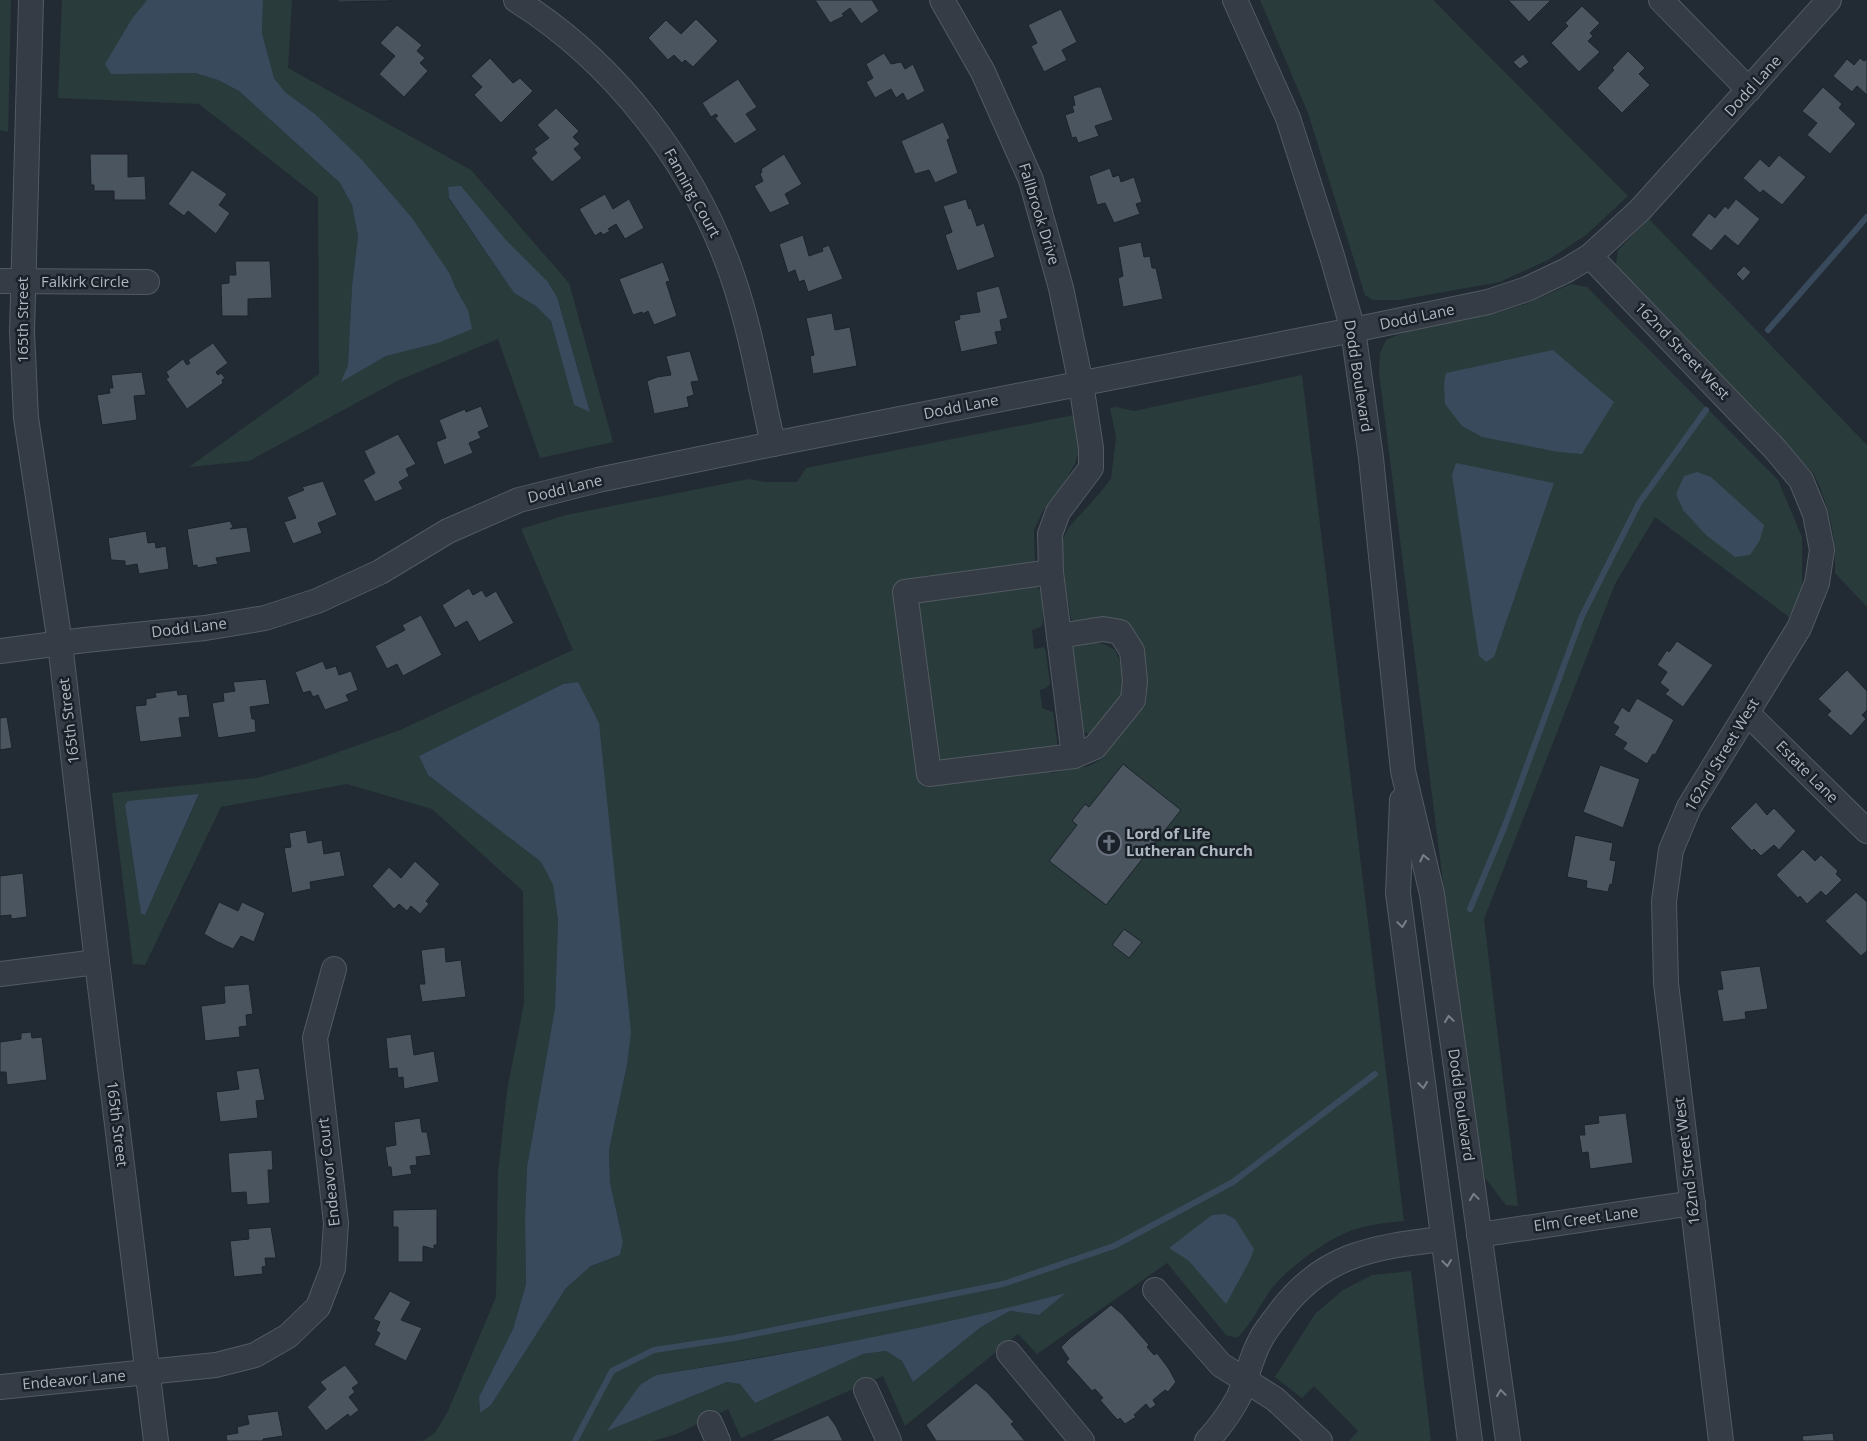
<svg xmlns="http://www.w3.org/2000/svg" width="1867" height="1441" font-family="'Open Sans',sans-serif">
<style>
.green{fill:#293b3a;fill-rule:evenodd}
.water{fill:#394a5c}
.lines{fill:none;stroke-linecap:round;stroke-linejoin:round}
.stream{stroke:#394a5c;stroke-width:6}
.building{fill:#4a555f;stroke:#1c232b}
.minor-casing{stroke:#525a62;stroke-width:26}
.minor{stroke:#353c45;stroke-width:24}
.oneway{stroke:#788089}
.labels{text-anchor:middle;stroke-width:5;stroke-linejoin:round;paint-order:stroke}
.street-label{font-size:15px;fill:#afb7c1;stroke:#1a2129}
.poi-label{font-size:15px;font-weight:bold;fill:#afb7c1;stroke:#1a2129;text-anchor:start}
</style>
<rect width="100%" height="100%" fill="#222b34"/>
<g class="green">
<polygon points="0,0 11,0 8,132 0,130"/>
<path d="M62,0H147L133,17L111,73H195L218,80L239,91L340,183L352,205L358,236L352,286L348,365L342,381L386,356L438,343L451,336L456,289L450,274L315,114L285,92L274,78L262,33L263,0H292L288,68L471,170L569,283L613,442L540,458L498,339L397,381L249,461L189,467L319,374L318,197L199,104L58,98ZM448,187L548,282L557,297L590,412L574,405L551,321L536,306L514,293L449,199Z"/>
<polygon points="1260,0 1433,0 1628,196 1586,235 1548,260 1500,282 1399,300 1373,300 1365,295 1308,113"/>
<path d="M1649,219L1867,445V607L1835,573C1836,536 1830,508 1814,474L1620,272L1616,264L1618,250Z"/>
<polygon points="1571,284 1587,287 1778,480 1802,537 1802,590 1789,617 1655,517 1615,584 1484,919 1518,1206 1506,1205 1485,1178 1462,1034 1379,372 1380,353 1386,340 1404,332 1499,312 1526,304"/>
<path d="M1302,375L1404,1221C1385,1223 1363,1225 1345,1233C1322,1243 1287,1269 1272,1288C1259,1306 1253,1322 1237,1338L1226,1335L1167,1263L1037,1354L1018,1334L905,1426L883,1376L741,1438L728,1409L677,1434L653,1441H423L435,1433L448,1411L496,1297L498,1173L507,1091L524,1003L523,891L432,809L347,784L221,807L145,965L133,964L112,793L257,778L305,764L400,730L573,650L521,529L566,515L749,479L764,482H797L806,468L1074,415L1080,447L1075,464L1064,483L1044,509L1034,530L1035,561L1024,567L1027,587H1037L1042,592L1043,622L1041,627L1032,630L1034,649L1044,647L1046,652L1050,684L1046,688L1040,690L1042,708L1053,712L1057,740V749L1047,750L1050,773L1089,766L1102,759L1144,707L1147,696L1140,646L1076,623L1071,619L1060,552L1063,539L1069,527L1099,494L1111,479L1116,437L1110,408L1116,407L1134,411ZM578,682L627,1065L609,1150L610,1182L623,1242L620,1255L591,1266L566,1288L491,1405L480,1412L479,1397L513,1329L526,1284L525,1219L527,1167L555,1008L558,920L553,885L541,862L428,775L419,756L563,684ZM199,795L145,915L141,914L125,806L128,802ZM1065,1294L1039,1315L1010,1311L981,1327L913,1382L902,1361L886,1351L863,1354L740,1384L727,1382L609,1430L656,1375L878,1337L986,1315Z"/>
<polygon points="1095,642 1106,645 1115,650 1120,662 1124,687 1122,699 1099,730 1090,735 1082,730 1071,647"/>
<polygon points="1411,1271 1431,1441 1349,1441 1358,1431 1314,1386 1302,1398 1275,1377 1315,1314 1343,1290 1372,1275"/>
</g>
<g class="water">
<polygon points="147,0 263,0 262,33 274,78 285,92 315,114 363,161 412,218 450,274 456,289 468,310 472,329 438,343 386,356 341,382 348,365 352,286 358,236 352,205 340,183 239,91 218,80 195,73 111,74 105,64 133,17"/>
<polygon points="461,186 506,240 548,282 557,297 590,412 574,405 551,321 536,306 514,293 449,198 448,187"/>
<polygon points="1553,350 1614,402 1582,454 1559,452 1482,437 1462,426 1445,404 1444,383 1446,373"/>
<polygon points="1456,463 1554,483 1494,657 1486,662 1479,656 1452,475"/>
<polygon points="1697,472 1711,477 1764,525 1760,540 1750,555 1735,557 1706,535 1683,510 1676,494 1684,476"/>
<polygon points="578,682 599,723 631,1032 627,1065 609,1150 610,1182 623,1242 620,1255 591,1266 566,1288 491,1405 480,1413 479,1397 513,1329 526,1284 525,1219 527,1167 555,1008 558,920 553,885 541,862 428,775 419,756 563,684"/>
<polygon points="199,794 145,915 141,914 125,805 128,801"/>
<polygon points="1225,1214 1235,1219 1254,1249 1249,1262 1226,1304 1189,1261 1169,1248 1212,1215"/>
<path d="M1066,1293L1039,1315L1010,1311L981,1327L913,1382L902,1361L886,1351L863,1354L755,1403L740,1384L727,1382L607,1431L640,1385L656,1375C794,1353 931,1329 1066,1293Z"/>
</g>
<g class="lines">
<g class="stream">
<polyline points="1768,330 1867,217"/>
<polyline points="1470,909 1504,828 1582,616 1639,503 1706,410"/>
<polyline points="575,1441 612,1371 654,1350 734,1338 1003,1284 1114,1246 1233,1182 1375,1074"/>
</g>
</g>
<g class="building">
<polygon points="338,0 390,0 390,1 338,2"/>
<polygon points="815,0 872,0 879,11 861,24 850,8 842,14 844,16 830,23"/>
<polygon points="1508,0 1551,0 1529,22"/>
<polygon points="1582,6 1600,23 1590,33 1593,36 1588,41 1600,52 1579,72 1551,43 1568,26 1565,23"/>
<polygon points="1061,9 1077,42 1062,50 1067,60 1044,72 1031,46 1037,43 1028,25"/>
<polygon points="696,19 718,41 693,67 685,60 682,63 674,55 668,60 648,38 666,20 681,34"/>
<polygon points="397,25 422,45 417,51 425,58 420,63 428,71 404,97 379,74 395,56 380,43"/>
<polygon points="1628,51 1645,68 1639,74 1650,85 1622,113 1597,88 1614,70 1612,68"/>
<polygon points="884,53 891,64 901,62 905,69 913,64 925,91 907,101 903,93 896,98 891,89 875,98 866,82 873,78 866,64"/>
<polygon points="1523,54 1529,62 1520,69 1513,62"/>
<polygon points="490,58 513,83 520,78 533,91 501,123 474,95 482,87 471,76"/>
<polygon points="1860,58 1864,61 1867,59 1867,95 1857,86 1852,92 1833,76 1847,59 1854,65"/>
<polygon points="738,79 757,107 746,114 757,130 735,144 715,118 718,116 716,114 711,117 702,103"/>
<polygon points="1097,87 1101,87 1113,120 1095,126 1099,136 1078,143 1076,137 1072,138 1065,115 1074,112 1072,106 1075,105 1073,96"/>
<polygon points="1823,87 1842,104 1839,108 1856,124 1830,154 1807,135 1817,123 1802,111"/>
<polygon points="556,108 579,131 573,137 580,144 574,149 582,158 552,182 531,158 537,153 534,149 549,138 537,125"/>
<polygon points="943,122 950,138 947,140 958,173 935,183 929,170 915,174 901,141"/>
<polygon points="90,154 128,154 128,177 145,176 146,200 114,200 114,191 94,191 94,185 91,185"/>
<polygon points="784,154 802,184 785,194 790,204 770,213 754,186 763,181 760,174 762,172 761,169"/>
<polygon points="1779,155 1806,177 1782,205 1763,190 1760,193 1743,178 1760,159 1769,167"/>
<polygon points="1110,168 1113,177 1119,175 1121,182 1134,177 1142,202 1136,204 1140,214 1114,223 1105,203 1097,205 1089,176"/>
<polygon points="192,170 227,194 219,205 230,213 216,234 188,211 184,216 168,204"/>
<polygon points="605,194 613,209 629,199 644,228 625,239 616,224 608,229 610,231 603,235 601,232 595,236 579,209"/>
<polygon points="966,199 969,209 971,208 977,226 984,223 995,257 957,271 945,235 952,232 943,206"/>
<polygon points="1736,199 1760,219 1738,246 1725,235 1711,251 1691,235 1709,213 1715,218 1725,206 1728,209"/>
<polygon points="803,235 809,256 823,251 822,248 829,245 843,279 808,292 804,280 799,282 795,270 788,273 779,244"/>
<polygon points="1141,242 1144,257 1150,256 1152,268 1156,268 1163,299 1123,307 1118,278 1123,276 1118,247"/>
<polygon points="235,261 270,261 272,298 248,299 248,316 222,316 221,284 229,283 229,275 236,275"/>
<polygon points="663,262 670,281 666,282 677,316 654,325 648,311 643,314 642,312 633,315 619,279"/>
<polygon points="1744,266 1751,272 1743,281 1736,274"/>
<polygon points="999,286 1008,318 1000,320 1002,331 995,332 998,344 961,352 954,321 960,319 959,315 980,312 976,292"/>
<polygon points="832,313 835,330 850,327 857,366 813,374 810,356 814,355 806,318"/>
<polygon points="213,343 228,363 216,372 218,375 221,373 225,378 222,380 223,383 187,409 166,379 169,377 166,372 183,359 187,365 190,363 188,360"/>
<polygon points="690,351 699,381 691,382 694,395 687,397 689,407 654,414 647,381 657,377 671,375 666,356"/>
<polygon points="142,372 146,395 134,396 137,420 102,425 97,395 110,393 109,388 113,388 111,375"/>
<polygon points="481,406 489,427 478,432 481,438 469,443 473,453 444,465 436,442 446,438 439,420 465,409 466,412"/>
<polygon points="398,434 416,464 406,469 409,476 399,482 403,489 375,502 363,480 375,473 364,451"/>
<polygon points="323,481 337,515 318,523 322,533 293,544 284,522 296,518 287,497 304,490 302,487"/>
<polygon points="230,521 233,527 230,529 247,527 251,552 216,558 218,564 197,568 197,565 193,566 187,529"/>
<polygon points="146,531 148,543 155,542 156,548 166,546 169,569 139,574 137,564 125,566 125,561 111,560 108,538"/>
<polygon points="469,588 473,595 482,590 486,597 496,591 514,623 479,642 467,621 455,628 442,605"/>
<polygon points="421,615 442,655 403,676 397,664 387,669 375,646 405,630 402,625"/>
<polygon points="1677,641 1713,665 1683,707 1665,694 1669,690 1660,683 1667,672 1657,665 1667,650 1669,652"/>
<polygon points="323,661 326,669 336,666 339,675 351,671 358,690 346,695 349,701 325,710 318,695 313,697 310,691 303,693 295,672"/>
<polygon points="1847,670 1867,691 1867,710 1862,715 1866,719 1851,736 1827,715 1831,711 1818,699"/>
<polygon points="266,679 270,704 250,707 252,719 255,719 256,732 218,738 212,703 224,701 223,693 235,691 233,682"/>
<polygon points="177,690 178,695 187,694 190,717 179,718 182,737 140,742 135,706 146,705 146,699 156,697 155,693"/>
<polygon points="1637,698 1674,720 1655,755 1653,754 1647,764 1623,749 1627,743 1614,735 1619,727 1613,723 1622,707 1629,712"/>
<polygon points="7,717 12,748 0,750 0,718"/>
<polygon points="1123,764 1181,810 1106,905 1049,861 1077,825 1072,821 1085,804 1089,807"/>
<polygon points="1600,765 1640,779 1623,828 1583,812"/>
<polygon points="1756,802 1767,815 1774,808 1796,831 1779,850 1774,845 1761,856 1754,849 1752,851 1730,828"/>
<polygon points="306,830 308,843 322,840 324,854 340,851 345,876 310,882 311,889 292,893 284,848 291,847 289,833"/>
<polygon points="1575,835 1613,843 1610,860 1616,861 1612,885 1610,884 1608,892 1586,888 1587,881 1567,877"/>
<polygon points="1803,849 1815,861 1821,855 1838,871 1836,874 1842,880 1826,896 1821,891 1807,904 1800,896 1798,898 1776,875"/>
<polygon points="415,861 440,884 426,901 429,904 420,914 411,906 407,911 399,904 394,909 372,886 389,867 401,878"/>
<polygon points="23,873 27,917 11,919 11,915 0,916 0,876"/>
<polygon points="1856,892 1867,902 1867,951 1861,956 1825,921"/>
<polygon points="219,902 238,911 242,902 265,913 254,942 241,936 233,949 216,941 204,934"/>
<polygon points="1124,929 1142,942 1129,958 1112,945"/>
<polygon points="445,947 446,962 461,960 466,997 422,1002 419,984 425,984 421,950"/>
<polygon points="1760,966 1768,1009 1745,1012 1746,1019 1723,1022 1717,990 1723,989 1720,971"/>
<polygon points="249,984 253,1014 246,1015 247,1026 239,1027 240,1037 205,1041 201,1006 225,1003 224,986"/>
<polygon points="31,1032 32,1038 42,1037 47,1080 7,1085 6,1072 0,1072 0,1042 21,1039 21,1033"/>
<polygon points="411,1034 414,1055 434,1051 439,1082 404,1089 403,1077 398,1078 397,1068 389,1069 386,1038"/>
<polygon points="259,1068 265,1100 256,1101 258,1118 220,1122 216,1092 239,1089 236,1071"/>
<polygon points="1626,1113 1633,1163 1590,1169 1588,1152 1582,1153 1579,1135 1585,1135 1584,1125 1599,1123 1598,1116"/>
<polygon points="420,1118 422,1132 427,1132 431,1155 416,1157 417,1165 410,1166 412,1174 392,1177 391,1167 388,1167 385,1147 396,1145 394,1122"/>
<polygon points="272,1150 273,1170 268,1170 270,1203 247,1205 246,1192 231,1193 228,1153"/>
<polygon points="437,1209 437,1245 434,1245 434,1249 423,1246 423,1262 398,1262 398,1227 393,1227 393,1210"/>
<polygon points="271,1227 276,1258 265,1258 266,1266 262,1267 263,1274 234,1277 230,1241 249,1239 248,1229"/>
<polygon points="390,1291 411,1302 401,1320 422,1328 406,1361 374,1345 380,1333 376,1331 380,1322 373,1319"/>
<polygon points="1111,1305 1122,1314 1149,1345 1147,1347 1154,1355 1157,1353 1169,1369 1176,1382 1168,1392 1165,1390 1153,1400 1156,1405 1150,1409 1146,1404 1134,1415 1136,1417 1125,1424 1120,1418 1118,1420 1113,1415 1100,1400 1103,1398 1095,1389 1092,1391 1066,1362 1069,1359 1061,1347 1070,1338"/>
<polygon points="345,1365 359,1383 352,1388 355,1392 349,1397 359,1410 350,1417 348,1414 326,1431 307,1407 326,1389 320,1382"/>
<polygon points="976,1383 987,1392 1014,1422 1011,1424 1025,1441 936,1441 926,1425"/>
<polygon points="278,1411 283,1436 263,1439 263,1441 227,1441 226,1435 238,1433 237,1427 249,1424 247,1415"/>
<polygon points="828,1415 836,1426 843,1441 769,1441"/>
<polygon points="1833,1433 1834,1441 1803,1441 1802,1436"/>
</g>
<g class="lines">
<defs>
<g id="minor">
<polyline points="31,0 22,332 26,418 60,643 97,962 156,1441"/>
<path d="M516,0C615,62 694,165 732,275C751,330 760,387 773,444"/>
<polyline points="942,0 983,72 1031,180 1061,288 1081,384 1091,448 1091,468 1058,512 1050,534 1051,572 1074,756"/>
<polyline points="1235,0 1288,118 1332,256 1353,330 1371,458 1403,771 1432,894 1508,1441"/>
<polyline points="1661,0 1749,90"/>
<polyline points="1590,256 1775,449 1801,480 1815,514 1822,550 1817,583 1799,628 1689,807 1671,850 1664,901 1666,983 1721,1441"/>
<polyline points="0,281 147,282"/>
<polyline points="1051,572 905,592 929,774 1074,756 1095,747 1133,700 1135,681 1132,651 1120,632 1103,629 1059,636"/>
<polyline points="0,651 85,640 205,628 265,618 317,601 380,572 448,531 519,500 598,480 773,444 1353,330 1488,302 1527,289 1567,270 1590,256 1640,210 1829,0"/>
<polyline points="1747,713 1867,831"/>
<polyline points="1402,800 1398,893 1470,1441"/>
<polyline points="0,974 97,962"/>
<polyline points="1479,1235 1693,1203"/>
<polyline points="1155,1290 1221,1365 1275,1399 1320,1441"/>
<polyline points="1009,1353 1082,1441"/>
<polyline points="0,1387 216,1365 255,1355 288,1336 318,1307 333,1268 336,1223 315,1038 334,969"/>
<polyline points="866,1390 889,1441"/>
<polyline points="710,1423 718,1441"/>
<path d="M1207,1441C1218,1429 1230,1413 1238,1398C1247,1380 1250,1359 1260,1341C1264,1332 1271,1324 1277,1316C1321,1254 1373,1247 1443,1239"/>
</g>
</defs>
<use href="#minor" class="minor-casing"/>
<use href="#minor" class="minor"/>
</g>
<defs><path id="oneway-chevron" d="M-2-3.5L2.5 0L-2 3.5" fill="none" stroke-width="1.6" stroke-linecap="round" stroke-linejoin="round" transform="scale(1.25)"/></defs>
<g class="oneway">
<use href="#oneway-chevron" transform="translate(1424 858) rotate(-103)"/>
<use href="#oneway-chevron" transform="translate(1402 924) rotate(82)"/>
<use href="#oneway-chevron" transform="translate(1449 1019) rotate(-98)"/>
<use href="#oneway-chevron" transform="translate(1423 1085) rotate(82)"/>
<use href="#oneway-chevron" transform="translate(1474 1197) rotate(-98)"/>
<use href="#oneway-chevron" transform="translate(1447 1263) rotate(83)"/>
<use href="#oneway-chevron" transform="translate(1501 1393) rotate(-98)"/>
</g>
<defs>
<symbol id="church-ring" viewBox="-11 -11 22 22"><circle r="9.5" fill="#1a2129" stroke="#6b7280" stroke-width="1.5"/><path d="M-1.2-6h2.4v3.5h3.3v2.4h-3.3V6h-2.4V-.1h-3.3v-2.4h3.3Z" fill="#6b7280"/></symbol>
</defs>
<g fill-rule="evenodd">
<use href="#church-ring" x="1095" y="829" width="28" height="28"/>
</g>
<g class="labels">
<g class="street-label">
<text transform="translate(1753 86) rotate(-48)" y="5">Dodd Lane</text>
<text transform="translate(692 193) rotate(61)" y="5">Fanning Court</text>
<text transform="translate(1039 214) rotate(73)" y="5">Fallbrook Drive</text>
<text x="85" y="287">Falkirk Circle</text>
<text transform="translate(1417 317) rotate(-12)" y="5">Dodd Lane</text>
<text transform="translate(23 320) rotate(-90)" y="5">165th Street</text>
<text transform="translate(1682 351) rotate(46)" y="5">162nd Street West</text>
<text transform="translate(1358 376) rotate(81)" y="5">Dodd Boulevard</text>
<text transform="translate(961 407) rotate(-11)" y="5">Dodd Lane</text>
<text transform="translate(565 489) rotate(-14)" y="5">Dodd Lane</text>
<text transform="translate(189 628) rotate(-7)" y="5">Dodd Lane</text>
<text transform="translate(69 721) rotate(-97)" y="5">165th Street</text>
<text transform="translate(1722 755) rotate(-59)" y="5">162nd Street West</text>
<text transform="translate(1807 772) rotate(45)" y="5">Estate Lane</text>
<text transform="translate(1461 1105) rotate(82)" y="5">Dodd Boulevard</text>
<text transform="translate(117 1124) rotate(83)" y="5">165th Street</text>
<text transform="translate(1687 1161) rotate(-97)" y="5">162nd Street West</text>
<text transform="translate(329 1172) rotate(-96)" y="5">Endeavor Court</text>
<text transform="translate(1586 1219) rotate(-8)" y="5">Elm Creet Lane</text>
<text transform="translate(74 1380) rotate(-5)" y="5">Endeavor Lane</text>
</g>
<g class="poi-label">
<text x="1126" y="839">Lord of Life<tspan x="1126" dy="17">Lutheran Church</tspan></text>
</g>
</g>
</svg>
